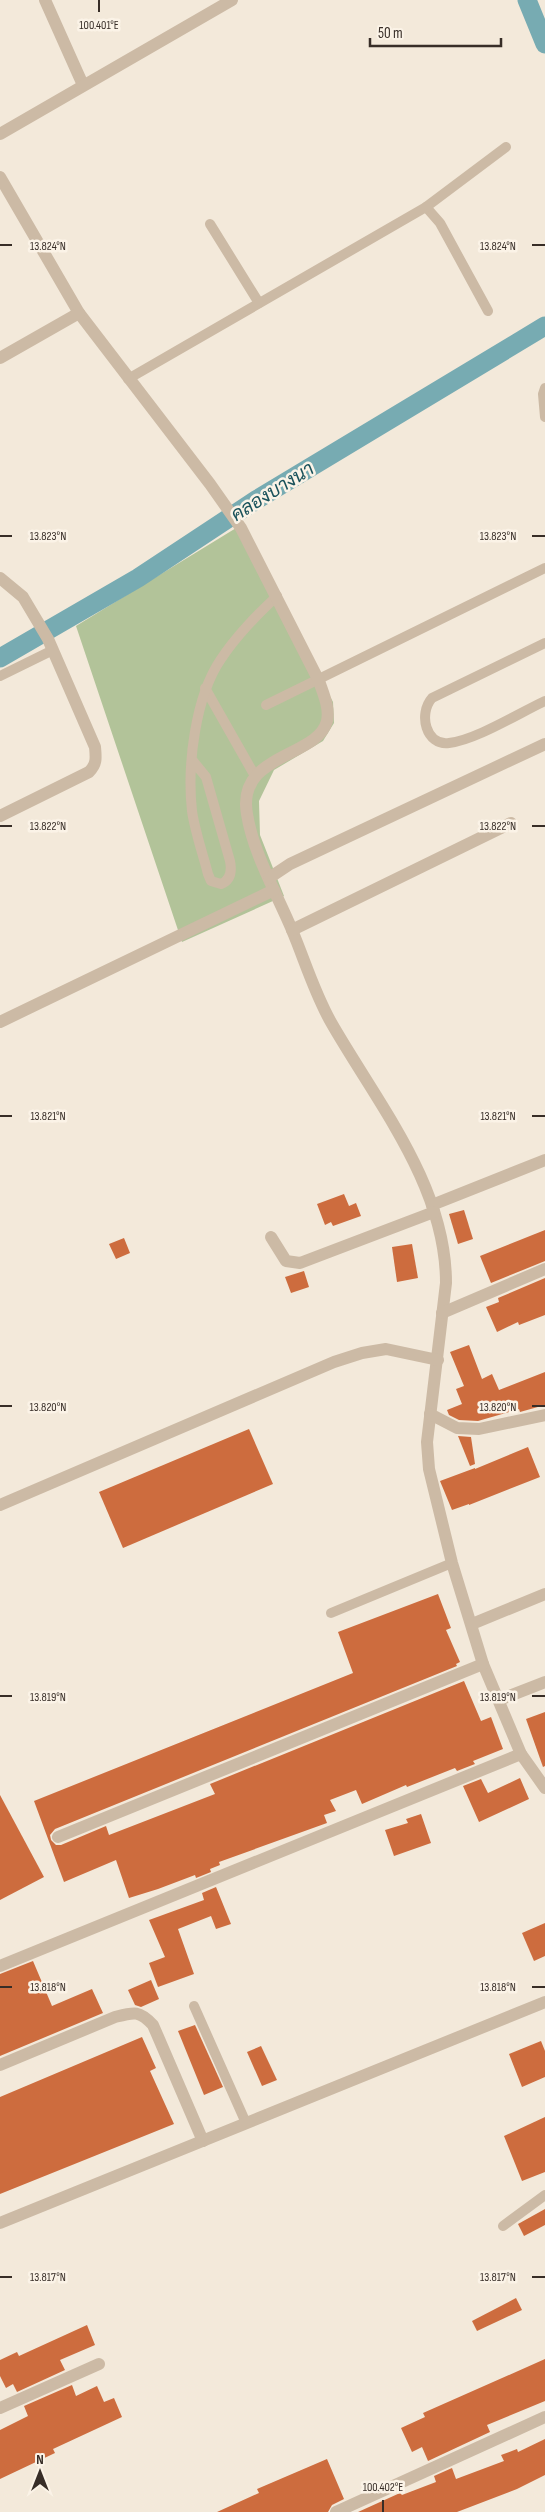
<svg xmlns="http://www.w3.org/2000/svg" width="545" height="2512" font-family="'Sofia Sans Condensed',Sarabun,sans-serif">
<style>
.green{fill:#b2c399}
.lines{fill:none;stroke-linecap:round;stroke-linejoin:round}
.canal{stroke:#77abb2;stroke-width:19}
.building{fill:#cd6c3e}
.lane{stroke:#ccbaa5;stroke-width:10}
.street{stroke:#ccbaa5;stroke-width:12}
.ticks{fill:none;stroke:#372d27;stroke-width:2}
.labels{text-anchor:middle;stroke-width:5;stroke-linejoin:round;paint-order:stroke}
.water-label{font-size:19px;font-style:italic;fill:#1a525b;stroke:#fbf3e7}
.ticks-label{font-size:12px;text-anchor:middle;fill:#372d27;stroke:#fbf3e7;stroke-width:5;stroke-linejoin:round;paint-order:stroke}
</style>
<rect width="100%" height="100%" fill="#f3e9da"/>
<polygon class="green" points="241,525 333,702 334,723 323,741 274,770 259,801 260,835 284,896 182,942 76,626"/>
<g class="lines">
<g class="canal">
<polyline points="527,0 545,44"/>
<polyline points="0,658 138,578 256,500 545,326"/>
</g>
</g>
<g class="building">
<polygon points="344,1194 349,1206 356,1203 361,1216 333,1226 331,1222 325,1225 317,1204"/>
<polygon points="464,1210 473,1239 458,1244 449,1214"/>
<polygon points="545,1230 545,1261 491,1283 480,1256"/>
<polygon points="124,1238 130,1253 116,1259 109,1244"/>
<polygon points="412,1244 418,1278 397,1282 392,1247"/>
<polygon points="304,1271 309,1287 291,1293 285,1277"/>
<polygon points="545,1278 545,1315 519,1325 518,1322 497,1332 486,1307 499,1302 498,1298"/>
<polygon points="469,1345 482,1379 492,1374 499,1390 545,1372 545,1405 520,1412 519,1409 478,1421 459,1420 449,1415 447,1410 462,1404 456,1389 464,1386 450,1352"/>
<polygon points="249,1429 273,1484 123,1548 99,1492"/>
<polygon points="458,1436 471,1437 475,1464 470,1466"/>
<polygon points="528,1447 540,1477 469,1505 469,1504 452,1510 440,1481 475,1468 475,1469"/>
<polygon points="438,1594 451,1628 446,1630 460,1662 456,1664 457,1666 55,1829 50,1835 51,1840 56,1845 61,1845 106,1826 109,1835 215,1794 210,1784 464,1681 481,1721 491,1717 503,1749 473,1761 475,1764 457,1771 455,1768 407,1787 406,1785 362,1804 356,1790 330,1800 336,1811 324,1815 327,1823 219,1862 220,1865 210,1869 211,1872 196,1878 195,1875 158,1889 129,1898 116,1860 64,1882 34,1801 353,1673 338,1632"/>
<polygon points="545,1712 545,1766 543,1767 526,1719"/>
<polygon points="520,1778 529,1799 479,1822 463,1786 481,1779 488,1793"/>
<polygon points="0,1795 44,1877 0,1900"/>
<polygon points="421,1814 431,1843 394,1856 385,1830 408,1823 406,1819"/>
<polygon points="216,1887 231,1924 216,1929 211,1916 178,1929 194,1974 158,1987 149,1963 165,1957 149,1920 204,1900 202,1893"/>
<polygon points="545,1923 545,1956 534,1961 522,1933"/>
<polygon points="33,1961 52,2006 92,1989 103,2013 0,2056 0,1974"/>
<polygon points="151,1980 159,1999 141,2007 135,2005 128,1990"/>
<polygon points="195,2025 223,2087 204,2095 178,2031"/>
<polygon points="142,2037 156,2068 150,2071 174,2124 0,2194 0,2097"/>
<polygon points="541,2041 545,2051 545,2077 522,2087 509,2054"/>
<polygon points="261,2046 277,2080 262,2086 247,2052"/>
<polygon points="545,2117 545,2172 522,2181 504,2136"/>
<polygon points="545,2209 545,2225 524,2236 518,2224"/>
<polygon points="516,2298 522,2310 477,2331 472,2321"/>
<polygon points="87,2325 95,2345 60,2360 65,2370 17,2392 13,2384 6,2388 0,2376 0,2360 17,2352 19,2356"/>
<polygon points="545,2359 545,2401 487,2425 490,2432 428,2461 422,2447 412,2452 401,2428 425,2417 423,2413"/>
<polygon points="72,2385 76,2396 97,2386 104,2402 114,2398 122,2417 53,2449 55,2453 0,2479 0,2430 28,2416 24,2406"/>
<polygon points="545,2439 545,2475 517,2489 457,2512 358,2512 400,2493 402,2495 436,2482 434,2476 452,2468 456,2479 504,2461 501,2455 517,2449 518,2452"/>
<polygon points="327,2459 344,2499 332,2505 328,2512 217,2512 259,2493 257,2489"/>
</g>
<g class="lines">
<g class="lane">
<polyline points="426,207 440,223 488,311"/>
<polyline points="210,224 259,303"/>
<polyline points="128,379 426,207 506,147"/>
<polyline points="545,388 543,394 545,417"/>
<path d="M545,643L432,698C418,714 426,746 449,743C476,740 519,713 545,701"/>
<polyline points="0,676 53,650"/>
<polyline points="205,688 255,776"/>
<polyline points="266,705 545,568"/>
<path d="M193,761L206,777L230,861C232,871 231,880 221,884L211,881L208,874C203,854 195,832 192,811C187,766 195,697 221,659C237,635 256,616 277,596"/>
<polyline points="331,1613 452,1563"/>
<polyline points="194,2006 246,2123"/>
<polyline points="503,2226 545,2195"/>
</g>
<g class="street">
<polyline points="45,0 83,85"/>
<polyline points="0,134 232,0"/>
<path d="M0,177L79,313L210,484L241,528L319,681C323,693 330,708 327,721C318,758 236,753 247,814C253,853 277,894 292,930C305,961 315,995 332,1024C378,1104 446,1186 446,1283L427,1442L429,1469L452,1563L483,1664L521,1754L545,1788"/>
<polyline points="0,358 79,313"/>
<path d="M0,578L23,597L48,639L95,747C96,758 97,764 89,772L0,816"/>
<polyline points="269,878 290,864 545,744"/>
<polyline points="292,930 511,823"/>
<polyline points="0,1022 274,890"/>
<polyline points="432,1205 545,1160"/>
<polyline points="271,1237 286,1261 300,1263 434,1212"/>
<polyline points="442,1313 545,1269"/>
<polyline points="430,1414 457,1428 479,1429 545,1415"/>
<polyline points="0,1505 334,1362 362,1353 386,1349 438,1360"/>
<polyline points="472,1624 545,1594"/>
<polyline points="499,1700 545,1682"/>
<polyline points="58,1837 483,1664"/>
<polyline points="0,1966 521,1754"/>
<path d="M0,2065L115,2017C134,2012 139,2010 153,2025L203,2141"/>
<polyline points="0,2223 545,2002"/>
<polyline points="0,2408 99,2364"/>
<polyline points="336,2512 545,2417"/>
</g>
</g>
<path class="ticks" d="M99,0V12M0,245H12M532,245H545M0,536H12M532,536H545M0,826H12M532,826H545M0,1116H12M532,1116H545M0,1406H12M532,1406H545M0,1696H12M532,1696H545M0,1987H12M532,1987H545M0,2277H12M532,2277H545M383,2500V2512"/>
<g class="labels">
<g class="water-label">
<text transform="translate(272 491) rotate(-32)" y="7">คลองบางนา</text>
</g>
</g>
<g class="ticks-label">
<text x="99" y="29">100.401°E</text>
<text x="48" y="250">13.824°N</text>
<text x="498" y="250">13.824°N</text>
<text x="48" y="540">13.823°N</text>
<text x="498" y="540">13.823°N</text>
<text x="48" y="830">13.822°N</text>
<text x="498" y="830">13.822°N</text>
<text x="48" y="1120">13.821°N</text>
<text x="498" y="1120">13.821°N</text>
<text x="48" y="1411">13.820°N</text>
<text x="498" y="1411">13.820°N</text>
<text x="48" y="1701">13.819°N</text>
<text x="498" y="1701">13.819°N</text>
<text x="48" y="1991">13.818°N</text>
<text x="498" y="1991">13.818°N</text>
<text x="48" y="2281">13.817°N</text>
<text x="498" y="2281">13.817°N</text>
<text x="383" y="2491">100.402°E</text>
</g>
<g transform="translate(40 2472)" stroke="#fbf3e7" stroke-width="4" paint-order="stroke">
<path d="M0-4L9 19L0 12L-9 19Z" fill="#372d27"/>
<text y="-8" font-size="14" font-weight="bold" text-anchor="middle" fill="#372d27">N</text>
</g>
<path d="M370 38v8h131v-8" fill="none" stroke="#372d27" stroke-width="2.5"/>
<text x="378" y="38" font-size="15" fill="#372d27" stroke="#fbf3e7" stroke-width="4" paint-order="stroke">50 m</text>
</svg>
